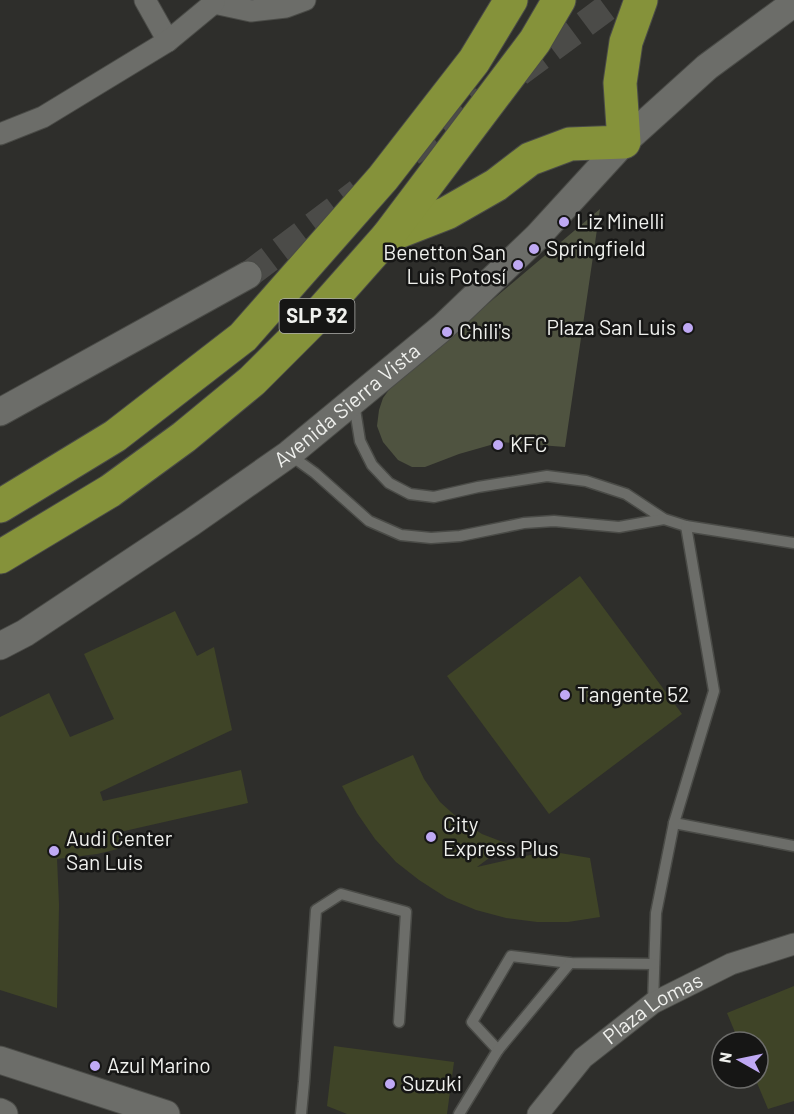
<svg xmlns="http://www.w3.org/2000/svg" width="794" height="1114" font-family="Barlow,sans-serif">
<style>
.green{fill:#4f5340}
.building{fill:#3f4427}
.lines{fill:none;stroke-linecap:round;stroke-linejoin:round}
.tertiary-tunnel{stroke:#4b4b48;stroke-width:27;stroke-dasharray:27 14;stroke-linecap:butt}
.service-casing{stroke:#4a4b47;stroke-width:13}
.minor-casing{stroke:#4a4b47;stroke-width:23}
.tertiary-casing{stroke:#4a4b47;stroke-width:29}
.trunk-casing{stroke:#4a4b47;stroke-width:35}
.service{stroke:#6c6d69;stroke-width:10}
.minor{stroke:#6c6d69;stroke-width:21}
.tertiary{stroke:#6c6d69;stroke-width:27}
.trunk{stroke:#85923a;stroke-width:33}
.poi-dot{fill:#bfa9f4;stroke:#161615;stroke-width:2}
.labels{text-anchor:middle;stroke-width:5;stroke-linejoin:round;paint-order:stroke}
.shield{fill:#161615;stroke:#aeafac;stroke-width:1.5}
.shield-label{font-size:20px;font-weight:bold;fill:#eff0ed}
.poi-label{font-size:21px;fill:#eff0ed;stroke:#161615;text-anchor:start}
.street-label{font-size:21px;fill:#eff0ed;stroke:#161615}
</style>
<rect width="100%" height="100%" fill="#2e2e2b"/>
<polygon class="green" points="600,209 565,447 501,442 459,454 425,467 412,467 398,460 383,442 377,426 379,410 383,398 394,383"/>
<g class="building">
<polygon points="580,576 682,714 549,814 447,676"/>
<polygon points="175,611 197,656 214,647 232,730 100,792 103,801 241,770 248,803 120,832 118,849 97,854 57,859 59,905 57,1008 0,990 0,717 49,693 70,737 114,719 84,654"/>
<polygon points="413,755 424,779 440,802 460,820 482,834 508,844 477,867 548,851 590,858 600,917 568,922 537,922 506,918 476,910 447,898 419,880 396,862 375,839 357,813 342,786"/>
<polygon points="794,986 794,1101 768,1109 755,1078 758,1078 758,1042 739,1042 727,1013"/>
<polygon points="334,1046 454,1062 447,1114 347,1114 327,1106"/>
</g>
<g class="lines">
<g class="tertiary-tunnel">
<polyline points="519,73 617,0"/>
<polyline points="411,153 484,99"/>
<polyline points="248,275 358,192"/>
</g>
<defs>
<g id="service">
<polyline points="354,403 360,441 372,465 389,483 410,494 434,497 478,487 547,476 586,481 626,494 664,519 686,526 794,543"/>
<polyline points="290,455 315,473 369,521 401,535 431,538 460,536 524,523 554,521 619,527 664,519"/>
<polyline points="674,823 794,846"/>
<polyline points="653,1003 656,913 674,823 714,691 686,526"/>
<polyline points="498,1050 472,1022 511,956 570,963 654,964"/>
<polyline points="301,1114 304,1082 316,910 341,894 406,912 399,1022"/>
<polyline points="459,1114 498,1050 570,963"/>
</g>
<g id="minor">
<polyline points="145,0 168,41"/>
<polyline points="212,0 214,3 251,11 286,7 305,0"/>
<polyline points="0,134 43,117 168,41 214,3"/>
<path id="s1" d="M538,1114L583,1058L653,1003L731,964L794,944"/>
</g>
<g id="tertiary">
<polyline points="0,412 248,275"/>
<path id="s2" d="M0,646L25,633L192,522L289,454L443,327L537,237L624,142L707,67L794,3"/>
<polyline points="0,1060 166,1114"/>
<polyline points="0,1112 4,1114"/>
</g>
<g id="trunk">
<polyline points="388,236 447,213 496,185 530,159 570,144 624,142 620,83 626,42 641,0"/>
<polyline points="0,506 115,436 243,337 383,178 474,61 511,0"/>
<polyline points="0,557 110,491 184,437 252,381 318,315 388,236 535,41 559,0"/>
</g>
</defs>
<use href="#service" class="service-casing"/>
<use href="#minor" class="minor-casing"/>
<use href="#tertiary" class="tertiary-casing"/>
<use href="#trunk" class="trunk-casing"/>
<use href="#service" class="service"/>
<use href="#minor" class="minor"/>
<use href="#tertiary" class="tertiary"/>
<use href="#trunk" class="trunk"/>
</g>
<g class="poi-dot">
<circle cx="564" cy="222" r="6"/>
<circle cx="534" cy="249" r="6"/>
<circle cx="518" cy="265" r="6"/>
<circle cx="688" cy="328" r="6"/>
<circle cx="447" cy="332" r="6"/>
<circle cx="498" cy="445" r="6"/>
<circle cx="565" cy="695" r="6"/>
<circle cx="431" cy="837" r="6"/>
<circle cx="54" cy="851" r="6"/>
<circle cx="95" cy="1066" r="6"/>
<circle cx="390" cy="1084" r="6"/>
</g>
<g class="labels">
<rect class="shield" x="279.5" y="299" width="75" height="34" rx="4.5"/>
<g class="shield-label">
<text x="317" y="323">SLP 32</text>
</g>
<g class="poi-label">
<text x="576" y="229">Liz Minelli</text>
<text x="546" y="256">Springfield</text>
<text x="506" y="260" text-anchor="end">Benetton San<tspan x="506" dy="24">Luis Potosí</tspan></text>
<text x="676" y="335" text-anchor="end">Plaza San Luis</text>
<text x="459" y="339">Chili's</text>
<text x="510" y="452">KFC</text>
<text x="577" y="702">Tangente 52</text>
<text x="443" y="832">City<tspan x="443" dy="24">Express Plus</tspan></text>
<text x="66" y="846">Audi Center<tspan x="66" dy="24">San Luis</tspan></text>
<text x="107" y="1073">Azul Marino</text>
<text x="402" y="1091">Suzuki</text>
</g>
<g class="street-label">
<text dy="7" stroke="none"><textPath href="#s2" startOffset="423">Avenida Sierra Vista</textPath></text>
<text dy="7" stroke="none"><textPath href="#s1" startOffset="158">Plaza Lomas</textPath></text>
</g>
</g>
<g transform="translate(740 1060) rotate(279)"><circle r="28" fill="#161615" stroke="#6d6d6b" stroke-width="1.5"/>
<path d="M0-4.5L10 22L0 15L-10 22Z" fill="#bfa9f4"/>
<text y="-9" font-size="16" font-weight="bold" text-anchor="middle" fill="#eff0ed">N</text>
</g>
</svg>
